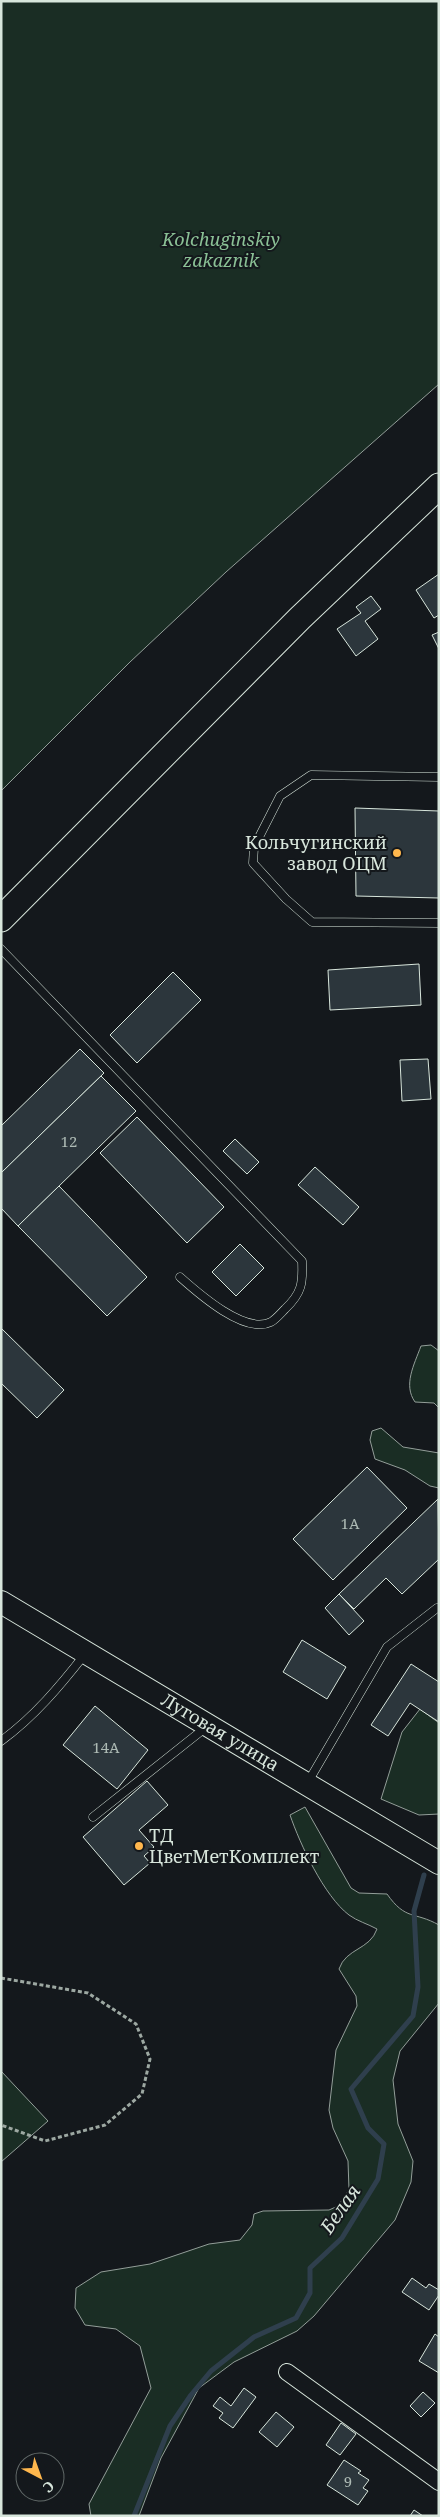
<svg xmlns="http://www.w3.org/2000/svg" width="440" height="2517" font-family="'Noto Serif',serif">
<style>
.green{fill:#1a2d24;stroke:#939e99}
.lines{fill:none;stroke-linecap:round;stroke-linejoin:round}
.stream{stroke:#2f3f4d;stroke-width:5}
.building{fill:#2c363c;stroke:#d8e6dc}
.lane-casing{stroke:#d8e6dc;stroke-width:9}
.street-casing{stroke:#d8e6dc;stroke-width:18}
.secondary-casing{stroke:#d8e6dc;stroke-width:24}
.primary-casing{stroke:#d8e6dc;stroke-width:27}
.path{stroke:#9da8a2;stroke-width:3;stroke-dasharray:4 2.5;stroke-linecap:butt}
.lane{stroke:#14181c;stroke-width:8}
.street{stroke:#14181c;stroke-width:16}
.secondary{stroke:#14181c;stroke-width:22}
.primary{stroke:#14181c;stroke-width:25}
.poi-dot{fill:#ffb74d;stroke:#14181c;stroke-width:2}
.labels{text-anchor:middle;stroke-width:4;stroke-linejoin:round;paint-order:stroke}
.number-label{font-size:15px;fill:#adbab4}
.park-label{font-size:18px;font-style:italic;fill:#8ac095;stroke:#14181c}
.poi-label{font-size:18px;fill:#d8e6dc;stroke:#14181c;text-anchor:end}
.street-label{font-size:18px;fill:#d8e6dc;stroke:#14181c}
.water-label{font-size:19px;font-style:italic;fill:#d8e6dc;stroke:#14181c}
</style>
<rect width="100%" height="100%" fill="#14181c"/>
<g class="green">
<polygon points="1,1 439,1 439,384 226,572 130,662 1,791"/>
<path d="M431,1345L439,1351V1408L434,1403L415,1402C403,1385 414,1365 421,1346Z"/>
<polygon points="381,1428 403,1447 439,1453 439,1488 430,1486 405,1470 375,1459 370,1440 372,1431"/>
<polygon points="420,1709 439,1723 439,1814 419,1815 381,1799 402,1732"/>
<path d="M305,1807L351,1888L359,1893L387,1894C406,1921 414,1911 439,1925V2003L400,2051L393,2080L398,2124L413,2161L411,2182L395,2220L314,2316L297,2331L234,2362L199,2388L161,2458L139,2516H91L89,2504L151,2388L140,2346L116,2329L85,2325L75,2308L76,2288L101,2272L150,2264L209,2244L240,2240L252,2225L254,2214L263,2211L329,2210L338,2206L349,2190L348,2161L333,2128L329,2110L336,2050L357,2006L356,1996L339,1969C346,1948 370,1950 377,1929C368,1924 357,1921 349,1915C324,1896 300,1844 290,1815Z"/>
<polygon points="1,2071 48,2121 1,2162"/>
</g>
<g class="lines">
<polyline class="stream" points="134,2516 170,2426 191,2395 211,2371 254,2337 296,2318 310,2293 310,2268 342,2238 378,2179 384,2144 368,2128 351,2089 413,2016 418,1987 414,1911 424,1875"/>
</g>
<g class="building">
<polygon points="439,574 439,615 434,618 416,590"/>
<polygon points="371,596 381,609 365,621 378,639 356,656 337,629 361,613 356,607"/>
<polygon points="439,632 439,649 432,635"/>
<polygon points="355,808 439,811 439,898 356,896"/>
<polygon points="419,964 421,1005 330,1010 328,970"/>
<polygon points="173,972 201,1000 137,1063 110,1035"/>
<polygon points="80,1049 104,1073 1,1173 1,1126"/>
<polygon points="428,1059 431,1099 402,1101 400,1060"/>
<polygon points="101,1076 136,1111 18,1226 1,1208 1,1173"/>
<polygon points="137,1117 224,1207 187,1243 100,1153"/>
<polygon points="235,1139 259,1162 247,1174 223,1151"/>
<polygon points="315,1167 359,1207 343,1225 298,1185"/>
<polygon points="59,1186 147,1277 107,1316 18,1226"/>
<polygon points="240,1244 264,1268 236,1296 212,1272"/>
<polygon points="1,1328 64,1390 37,1418 1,1383"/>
<polygon points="367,1467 407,1508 333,1580 293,1539"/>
<polygon points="438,1499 439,1559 402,1594 386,1578 354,1609 339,1594"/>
<polygon points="339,1594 364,1621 349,1635 325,1608"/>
<polygon points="302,1640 346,1667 327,1699 283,1672"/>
<polygon points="411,1664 439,1682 439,1722 410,1703 388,1736 371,1725"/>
<polygon points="95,1706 148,1750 117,1789 63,1745"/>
<polygon points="147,1781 168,1805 139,1830 154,1847 144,1856 150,1863 124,1885 83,1837"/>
<polygon points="412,2278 426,2288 429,2284 439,2290 439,2295 429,2310 402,2292"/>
<polygon points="435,2334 439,2337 439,2373 419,2361"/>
<polygon points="244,2388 256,2397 233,2428 219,2418 223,2413 213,2406 220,2397 231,2406"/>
<polygon points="423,2392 435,2403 421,2417 410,2406"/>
<polygon points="276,2412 294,2427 277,2447 259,2432"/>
<polygon points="341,2423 356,2434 340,2455 326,2445"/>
<polygon points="344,2460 361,2471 358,2473 369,2480 363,2488 368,2491 358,2505 327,2485"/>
<polygon points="414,2510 423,2516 410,2516"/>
</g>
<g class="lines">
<defs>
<g id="lane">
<polyline points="439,777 311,775 280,796 254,847 253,863 286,899 312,922 439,923"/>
<path d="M1,949L302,1261C303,1283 302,1293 285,1309C281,1313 276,1319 271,1322C245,1335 198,1293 180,1277"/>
<path d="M1,1741C34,1717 60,1686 85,1654"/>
<polyline points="308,1782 387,1647 437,1608"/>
<polyline points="93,1817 205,1728"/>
</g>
<polyline id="street" points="287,2372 439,2482"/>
<g id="secondary">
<path id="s1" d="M1,1602L439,1863"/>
</g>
<polyline id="primary" points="1,919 300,618 439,486"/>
</defs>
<use href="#lane" class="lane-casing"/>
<use href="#street" class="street-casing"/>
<use href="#secondary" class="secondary-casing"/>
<use href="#primary" class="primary-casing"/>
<polyline class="path" points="1,1978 88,1993 136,2024 150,2059 142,2094 105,2125 45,2141 1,2125"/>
<use href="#lane" class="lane"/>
<use href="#street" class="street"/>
<use href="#secondary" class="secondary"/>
<use href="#primary" class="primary"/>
</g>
<g class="poi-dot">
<circle cx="397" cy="853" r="5"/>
<circle cx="139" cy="1846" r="5"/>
</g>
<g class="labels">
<g class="number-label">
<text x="69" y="1147">12</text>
<text x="350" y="1529">1А</text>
<text x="106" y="1753">14А</text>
<text x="348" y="2487">9</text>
</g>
<g class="park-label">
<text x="221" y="246">Kolchuginskiy<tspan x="221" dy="21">zakaznik</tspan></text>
</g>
<g class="poi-label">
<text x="387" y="849">Кольчугинский<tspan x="387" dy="21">завод ОЦМ</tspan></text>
<text x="149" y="1842" text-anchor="start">ТД<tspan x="149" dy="21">ЦветМетКомплект</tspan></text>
</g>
<g class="street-label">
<text dy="6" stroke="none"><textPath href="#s1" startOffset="255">Луговая улица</textPath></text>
</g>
<g class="water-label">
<text transform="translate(340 2209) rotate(-55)" y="7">Белая</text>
</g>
</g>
<rect width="440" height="2517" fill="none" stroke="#d8e6dc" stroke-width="5"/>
<g transform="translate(40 2477) rotate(139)"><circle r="24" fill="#14181c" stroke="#626a69"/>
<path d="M0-4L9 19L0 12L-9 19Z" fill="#ffb74d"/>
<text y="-8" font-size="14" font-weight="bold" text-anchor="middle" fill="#d8e6dc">С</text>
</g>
</svg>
